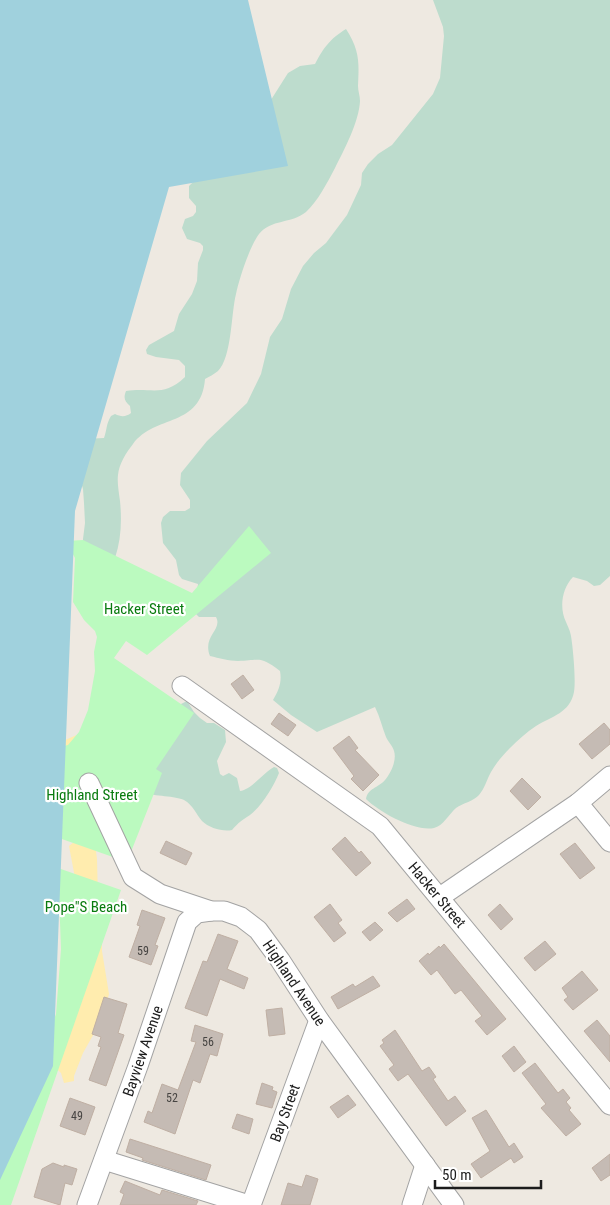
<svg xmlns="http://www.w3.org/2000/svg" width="610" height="1205" font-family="'Roboto Condensed',sans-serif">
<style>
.wetland{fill:#bddccd}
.sand{fill:#ffecae}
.park{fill:#bbfabf}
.water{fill:#a0d1dd}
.building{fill:#c5bbb4;stroke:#bfafa3}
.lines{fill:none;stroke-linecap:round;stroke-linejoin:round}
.minor-casing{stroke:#a3a3a3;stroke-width:21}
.minor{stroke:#fff;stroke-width:19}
.labels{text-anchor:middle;stroke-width:4.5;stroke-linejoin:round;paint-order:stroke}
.number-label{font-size:12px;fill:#464442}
.park-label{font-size:15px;fill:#097b0f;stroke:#fff}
.street-label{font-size:15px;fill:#1c1c1c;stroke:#fff}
</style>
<rect width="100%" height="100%" fill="#eee9e1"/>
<g class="wetland">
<path d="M433,0H610V576L600,585L594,586L587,581L573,577C562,588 559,608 566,622C568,627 570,630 571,636C573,648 576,680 574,692C570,713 552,716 536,726C527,732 518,740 510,748C503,755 496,763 491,772C487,779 485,788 479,795C474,801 463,803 456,808C449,814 443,826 434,828C415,832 379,812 366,799C368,788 378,788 385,780C391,773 397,760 394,751C393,746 388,742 386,737C382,727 380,717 375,707L317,732L291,715L273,700C279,690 282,682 280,671C260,656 262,660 238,661C229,661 219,658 210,656C202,636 223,630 216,617H199L194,612L198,584L182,579L179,575L176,560L163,543L161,523L163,517L170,511H185L190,508V500L180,485L181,473L207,441L247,403L261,374L270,337L282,319L291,289L303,266L314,253L326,243L347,215L361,185L362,173L368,164L378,154L392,145L433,94L440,78L444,36L443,27Z"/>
<path d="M346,29C360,51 359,62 358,86C358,91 360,96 360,101C359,122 344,150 335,168C327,183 318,201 306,212C291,224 271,219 259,234C250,246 239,279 236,294C231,313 232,357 218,371C214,374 209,377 205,379C201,428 155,414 133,444C126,453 119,464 118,475C117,483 119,493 120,501C122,521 121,540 115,558L84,571L83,539L85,523L84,503L83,489L77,469L84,439L104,438C107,430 106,424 111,416L115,414C121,417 126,417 131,413L130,406C125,401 123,399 126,391C152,387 163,398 185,377V366L179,360L156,357L147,354L146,350L149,345L174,331L179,314L192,294L197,281L198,263L203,250V246L200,243L187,239L182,228L185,219L193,216L196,212V206L189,198V186L262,114L288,73L300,66L315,64C324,47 330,39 346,29Z"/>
<path d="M187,701L194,712L200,718L207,723H214L225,730L226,742L217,761L220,774L223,776L229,773L237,778L240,791C251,790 263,773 274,767L277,768L279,773C274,786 261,807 250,815C241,821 239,822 232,830C223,832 209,828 202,821C196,814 193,805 184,800C176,796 154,796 144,793L173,708Z"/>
</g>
<polygon class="sand" points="88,730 90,806 97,859 98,899 102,930 102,951 109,994 101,1021 83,1053 74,1076 74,1081 64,1083 61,1073 55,1067 55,1019 58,1011 75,878 69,846 74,842 47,748"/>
<g class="park">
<polygon points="249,526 271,553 147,655 126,641 114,658 194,713 156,769 162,773 127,862 25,826 64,746 68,745 79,732 88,710 95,671 94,652 97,637 95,631 84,620 73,602 75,558 66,541 83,540 192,593"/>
<polygon points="58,868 121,890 11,1205 0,1205 0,1170 56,1014 61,949"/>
</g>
<polygon class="water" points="0,0 248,0 288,166 169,187 75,511 53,1066 0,1180"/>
<g class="building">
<polygon points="243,675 254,690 242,699 231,684"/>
<polygon points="279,713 296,725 288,736 271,724"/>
<polygon points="604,723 610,730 610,744 592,759 579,744"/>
<polygon points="349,736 358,748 355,750 379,775 363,791 351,779 354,776 333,748"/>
<polygon points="522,778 541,797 528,810 510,791"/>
<polygon points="345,837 359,853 361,851 371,863 356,876 332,849"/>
<polygon points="166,841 192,853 186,865 160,853"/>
<polygon points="575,843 595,868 580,879 560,854"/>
<polygon points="407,899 415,909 397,922 388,913"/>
<polygon points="330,904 342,920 338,923 346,933 334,942 314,917"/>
<polygon points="500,904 513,919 501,930 488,915"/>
<polygon points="142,910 165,918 155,945 158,946 151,965 129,957 140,926 137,925"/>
<polygon points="375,922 383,930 370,941 362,932"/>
<polygon points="218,934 238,941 227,969 248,978 244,989 220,979 207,1016 185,1008 203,961 207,962"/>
<polygon points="545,941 556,954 535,971 524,958"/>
<polygon points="444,944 506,1019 487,1035 475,1021 482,1016 461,990 455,994 437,970 431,975 419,961 428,953 429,955 439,946 440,948"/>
<polygon points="582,971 598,990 573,1010 564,1000 568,997 562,988"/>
<polygon points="373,976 380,986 338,1009 331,997 353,984 355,987"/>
<polygon points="104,997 127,1004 118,1033 124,1035 106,1086 89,1080 101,1047 98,1046 101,1037 92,1034"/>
<polygon points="282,1008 285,1034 269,1036 266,1010"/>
<polygon points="597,1020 610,1036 610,1062 584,1031"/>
<polygon points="195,1025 223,1034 217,1056 210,1054 200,1083 193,1080 175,1134 144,1122 148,1111 152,1113 162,1084 178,1090 196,1042 191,1041"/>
<polygon points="395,1030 422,1071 429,1067 436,1077 433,1079 448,1101 455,1096 466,1111 446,1126 408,1074 398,1081 389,1069 394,1065 380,1046 384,1043 382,1040"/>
<polygon points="514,1046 526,1062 514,1072 502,1056"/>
<polygon points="535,1063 558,1093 563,1089 570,1098 566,1102 571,1108 569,1110 581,1124 566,1136 541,1108 546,1104 522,1073"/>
<polygon points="262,1083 273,1087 272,1090 277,1092 272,1108 256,1104"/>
<polygon points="348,1095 356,1105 338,1118 330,1107"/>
<polygon points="70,1098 95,1107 85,1135 60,1126"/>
<polygon points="486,1110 509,1147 514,1143 523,1157 514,1163 511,1158 481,1178 471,1164 490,1151 472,1118"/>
<polygon points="237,1114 253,1119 249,1134 232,1128"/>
<polygon points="130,1139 211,1165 206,1180 142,1160 143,1158 126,1152"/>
<polygon points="610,1154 610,1175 601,1181 592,1168"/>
<polygon points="53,1163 64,1167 64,1165 77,1169 72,1185 65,1183 60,1205 34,1197 42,1169"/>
<polygon points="306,1175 318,1179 310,1205 281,1205 288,1183 302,1187"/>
<polygon points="125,1181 160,1195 162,1190 198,1201 196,1205 120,1205 124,1194 120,1192"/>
</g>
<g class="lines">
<defs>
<g id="minor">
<polyline points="182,686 380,826 610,1105"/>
<polyline points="89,783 133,877 160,894 211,911 224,911 241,917 258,930 280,960 319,1020 454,1205"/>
<polyline points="578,803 610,842"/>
<polyline points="440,897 578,803 610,776"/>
<polyline points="104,1160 249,1205"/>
<polyline points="87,1205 138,1066 187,922 197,913 211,911"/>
<polyline points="251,1205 319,1020"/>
<polyline points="412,1205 425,1165"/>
</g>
</defs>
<use href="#minor" class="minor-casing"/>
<use href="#minor" class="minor"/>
</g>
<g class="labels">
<g class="number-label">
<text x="143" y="955">59</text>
<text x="208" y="1046">56</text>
<text x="172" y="1102">52</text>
<text x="77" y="1120">49</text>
</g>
<g class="park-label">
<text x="144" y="614">Hacker Street</text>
<text x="92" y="800">Highland Street</text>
<text x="86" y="912">Pope"S Beach</text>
</g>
<g class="street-label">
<text transform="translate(437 895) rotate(50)" y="5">Hacker Street</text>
<text transform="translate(294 983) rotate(56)" y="5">Highland Avenue</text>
<text transform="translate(143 1051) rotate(-71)" y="5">Bayview Avenue</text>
<text transform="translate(285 1113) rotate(-70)" y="5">Bay Street</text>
</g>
</g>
<path d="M435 1180v8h106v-8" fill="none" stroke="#1c1c1c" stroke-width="2.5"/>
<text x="442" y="1180" font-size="15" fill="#1c1c1c" stroke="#ffffff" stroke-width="4" paint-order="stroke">50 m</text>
</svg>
